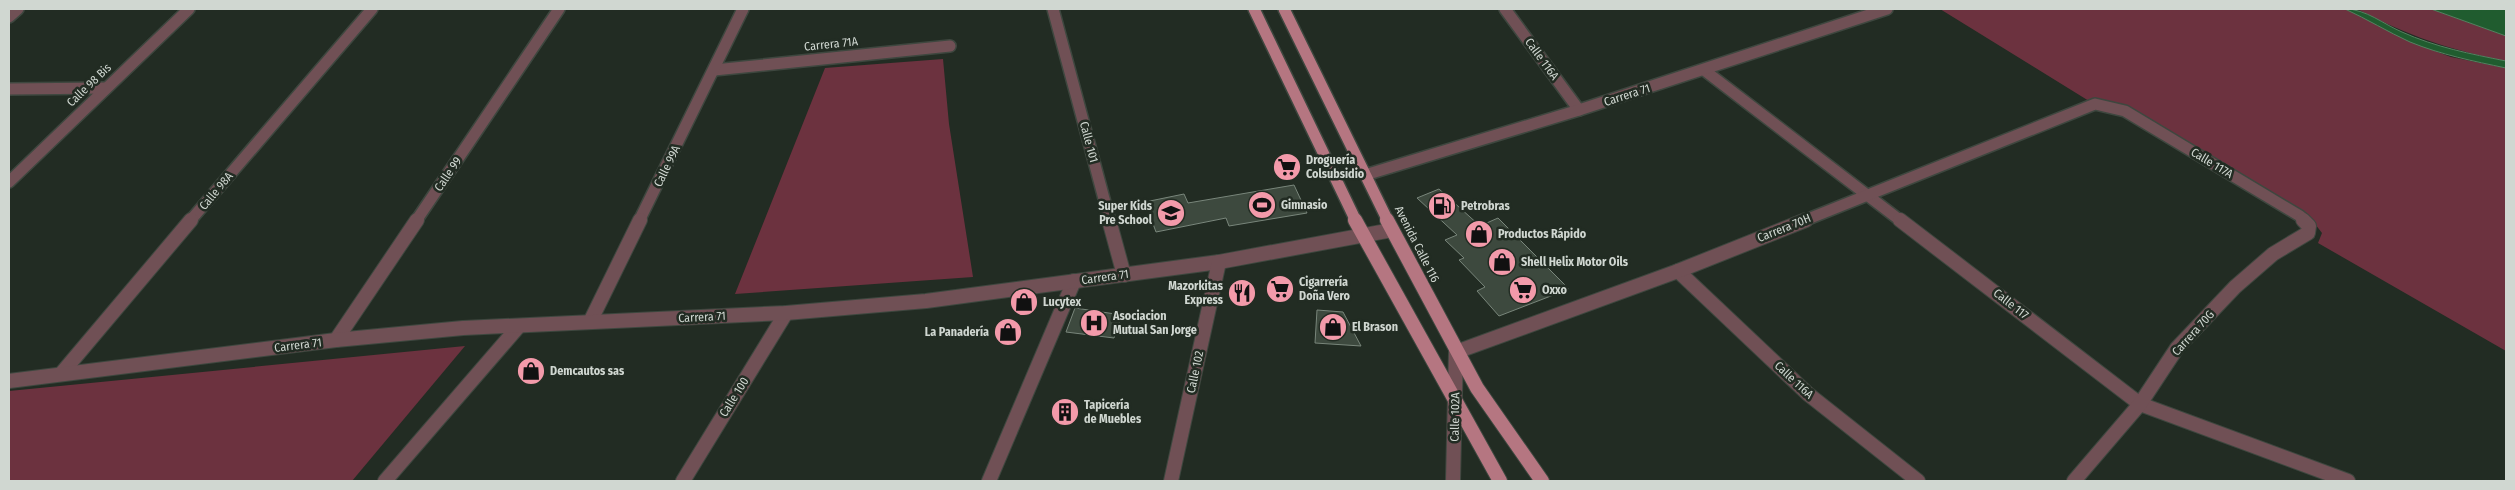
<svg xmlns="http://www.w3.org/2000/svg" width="2515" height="490" font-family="'Fira Sans Condensed',sans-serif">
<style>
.green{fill:#6c323f}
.water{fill:#205c2f;stroke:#558160}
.building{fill:#3d493e;stroke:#79867b}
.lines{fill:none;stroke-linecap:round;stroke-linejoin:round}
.minor-far1-casing{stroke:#3e473f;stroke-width:14}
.minor-casing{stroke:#3e473f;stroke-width:16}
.tertiary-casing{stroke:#3e473f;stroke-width:16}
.primary-far1-casing{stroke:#3e473f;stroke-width:14}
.primary-casing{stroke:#3e473f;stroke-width:16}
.minor-far1{stroke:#705055;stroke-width:11}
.minor{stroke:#705055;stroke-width:14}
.tertiary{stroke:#705055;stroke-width:14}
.primary-far1{stroke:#b57681;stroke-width:11}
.primary{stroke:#b57681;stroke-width:14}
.labels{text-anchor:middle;stroke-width:5;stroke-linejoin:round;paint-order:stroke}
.street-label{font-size:12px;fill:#d0d7d1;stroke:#222c23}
.poi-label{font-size:12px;font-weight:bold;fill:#d0d7d1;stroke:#222c23;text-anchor:start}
</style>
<rect width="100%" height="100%" fill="#222c23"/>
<g class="green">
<polygon points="1940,9 2345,9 2432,50 2451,57 2506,68 2506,351 2318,243 2322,233 2312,220 2132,110 2108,101 2089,101"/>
<path d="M2357,9H2431L2506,36V61C2447,49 2411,37 2357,9Z"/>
<polygon points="943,59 949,124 973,277 735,294 825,68"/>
<polygon points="465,346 352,481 9,481 9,391"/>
</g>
<g class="water">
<path d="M2345,9C2366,9 2383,24 2402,32C2435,47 2471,54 2506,61V68C2473,61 2442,55 2410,42C2388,32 2367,19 2345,9Z"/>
<polygon points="2431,9 2506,9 2506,36"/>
</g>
<g class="building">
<polygon points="1294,185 1307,213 1229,226 1226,218 1156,232 1145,202 1184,194 1188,203"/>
<polygon points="1439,189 1480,226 1498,218 1569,289 1499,316 1477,291 1485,287 1459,260 1464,258 1445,240 1457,235 1417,198"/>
<polygon points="1075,308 1122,315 1114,338 1066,332"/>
<polygon points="1317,310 1343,312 1361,346 1315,343"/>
</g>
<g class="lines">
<defs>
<g id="minor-far1">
<polyline points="1053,9 1110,221"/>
<polyline points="1505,9 1579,110"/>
<polyline points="9,17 18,9"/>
<polyline points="714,70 950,46"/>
<polyline points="1704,70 1901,221"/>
<polyline points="9,89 106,88"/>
<polyline points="1365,175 1579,110 1887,9"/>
<polyline points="9,182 189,9"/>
<polyline points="190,221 372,9"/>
<polyline points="416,221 559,9"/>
<polyline points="639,221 743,9"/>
<polyline points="1803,221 2095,104 2125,111 2300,216 2305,221"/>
</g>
<g id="minor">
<polyline points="1109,220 1124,275"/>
<polyline points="1900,220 2140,404 2348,481"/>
<polyline points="1678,271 1808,394 1918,481"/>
<polyline points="590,322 640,220"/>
<polyline points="336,340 417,220"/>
<polyline points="1456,352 1678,271 1806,220"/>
<polyline points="61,374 191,220"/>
<polyline points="385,481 519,326"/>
<polyline points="683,481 786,313"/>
<polyline points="989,481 1074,281"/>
<polyline points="2074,481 2140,404 2177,348 2235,287 2273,254 2308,233 2309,226 2303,220"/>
</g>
<g id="tertiary">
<polyline points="9,381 336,340 463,328 786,313 926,301 1219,262 1392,230"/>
<polyline points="1171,481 1219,262"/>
<polyline points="1453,481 1456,352"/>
</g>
<g id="primary-far1">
<polyline points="1254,9 1356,221"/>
<polyline points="1284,9 1388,221"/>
</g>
<g id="primary">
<polyline points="1355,220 1500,481"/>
<polyline points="1387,220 1477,388 1542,481"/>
</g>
</defs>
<use href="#minor-far1" class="minor-far1-casing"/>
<use href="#minor" class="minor-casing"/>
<use href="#tertiary" class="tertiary-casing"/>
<use href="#primary-far1" class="primary-far1-casing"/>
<use href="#primary" class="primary-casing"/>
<use href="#minor-far1" class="minor-far1"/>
<use href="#minor" class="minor"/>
<use href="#tertiary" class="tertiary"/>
<use href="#primary-far1" class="primary-far1"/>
<use href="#primary" class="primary"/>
</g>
<defs>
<symbol id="supermarket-disc" viewBox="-11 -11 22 22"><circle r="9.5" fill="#f39aaa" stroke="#222c23"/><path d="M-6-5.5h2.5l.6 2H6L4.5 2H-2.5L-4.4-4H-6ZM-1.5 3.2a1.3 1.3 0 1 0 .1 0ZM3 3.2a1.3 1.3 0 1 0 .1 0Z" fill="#111"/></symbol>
<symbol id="stadium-disc" viewBox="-11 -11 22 22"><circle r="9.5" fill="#f39aaa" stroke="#222c23"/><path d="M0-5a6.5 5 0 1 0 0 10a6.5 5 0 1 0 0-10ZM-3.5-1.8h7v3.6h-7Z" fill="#111"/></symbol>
<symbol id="fuel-disc" viewBox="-11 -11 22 22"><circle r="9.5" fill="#f39aaa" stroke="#222c23"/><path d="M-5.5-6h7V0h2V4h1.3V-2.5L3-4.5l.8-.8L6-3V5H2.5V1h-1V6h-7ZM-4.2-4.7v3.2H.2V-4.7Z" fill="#111"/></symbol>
<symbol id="school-disc" viewBox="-11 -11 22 22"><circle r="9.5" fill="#f39aaa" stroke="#222c23"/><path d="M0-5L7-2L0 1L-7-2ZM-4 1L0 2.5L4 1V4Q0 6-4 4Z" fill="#111"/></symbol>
<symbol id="shop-disc" viewBox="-11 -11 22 22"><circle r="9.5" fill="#f39aaa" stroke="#222c23"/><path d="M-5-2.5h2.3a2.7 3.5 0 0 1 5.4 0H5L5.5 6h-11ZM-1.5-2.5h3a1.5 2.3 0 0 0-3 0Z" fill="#111"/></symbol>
<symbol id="restaurant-disc" viewBox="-11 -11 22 22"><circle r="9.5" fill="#f39aaa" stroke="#222c23"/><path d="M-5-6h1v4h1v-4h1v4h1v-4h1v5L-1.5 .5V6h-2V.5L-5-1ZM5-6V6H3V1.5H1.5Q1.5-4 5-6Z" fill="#111"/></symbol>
<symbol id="hospital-disc" viewBox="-11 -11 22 22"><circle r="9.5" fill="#f39aaa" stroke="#222c23"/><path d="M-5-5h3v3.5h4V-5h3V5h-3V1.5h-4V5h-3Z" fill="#111"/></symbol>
<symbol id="building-disc" viewBox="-11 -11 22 22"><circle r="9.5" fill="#f39aaa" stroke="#222c23"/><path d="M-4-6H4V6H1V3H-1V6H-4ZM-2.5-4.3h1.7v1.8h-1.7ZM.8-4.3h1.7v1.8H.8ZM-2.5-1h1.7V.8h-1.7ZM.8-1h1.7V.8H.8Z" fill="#111"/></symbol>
</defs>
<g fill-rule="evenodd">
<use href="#supermarket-disc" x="1271" y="151" width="32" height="32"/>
<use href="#stadium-disc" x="1246" y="189" width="32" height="32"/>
<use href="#fuel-disc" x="1426" y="190" width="32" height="32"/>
<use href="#school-disc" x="1155" y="197" width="32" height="32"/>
<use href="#shop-disc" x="1463" y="218" width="32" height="32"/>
<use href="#shop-disc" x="1486" y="246" width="32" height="32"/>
<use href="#supermarket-disc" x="1264" y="273" width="32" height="32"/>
<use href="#supermarket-disc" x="1507" y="274" width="32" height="32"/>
<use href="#restaurant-disc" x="1226" y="277" width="32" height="32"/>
<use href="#shop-disc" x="1008" y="286" width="32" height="32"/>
<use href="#hospital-disc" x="1078" y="307" width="32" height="32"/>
<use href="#shop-disc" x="1317" y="311" width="32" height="32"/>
<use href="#shop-disc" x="992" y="316" width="32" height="32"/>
<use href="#shop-disc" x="515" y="355" width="32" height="32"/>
<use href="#building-disc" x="1049" y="396" width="32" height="32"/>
</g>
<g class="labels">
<g class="street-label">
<text transform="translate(831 44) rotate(-6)" y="4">Carrera 71A</text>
<text transform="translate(1542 59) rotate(54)" y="4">Calle 116A</text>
<text transform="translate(89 85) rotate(-44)" y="4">Calle 98 Bis</text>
<text transform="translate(1627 95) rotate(-18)" y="4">Carrera 71</text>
<text transform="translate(1089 142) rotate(75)" y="4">Calle 101</text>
<text transform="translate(2212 163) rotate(31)" y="4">Calle 117A</text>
<text transform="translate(667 166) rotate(-64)" y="4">Calle 99A</text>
<text transform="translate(448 174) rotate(-56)" y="4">Calle 99</text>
<text transform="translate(216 191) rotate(-50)" y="4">Calle 98A</text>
<text transform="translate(1784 228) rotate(-22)" y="4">Carrera 70H</text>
<text transform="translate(1417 244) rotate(63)" y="4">Avenida Calle 116</text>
<text transform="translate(1105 277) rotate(-8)" y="4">Carrera 71</text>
<text transform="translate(2011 304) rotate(38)" y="4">Calle 117</text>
<text transform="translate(702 317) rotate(-3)" y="4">Carrera 71</text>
<text transform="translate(2193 333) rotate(-48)" y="4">Carrera 70G</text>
<text transform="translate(298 345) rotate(-7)" y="4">Carrera 71</text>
<text transform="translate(1195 372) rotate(-78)" y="4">Calle 102</text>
<text transform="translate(1794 380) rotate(43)" y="4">Calle 116A</text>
<text transform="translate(734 397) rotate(-58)" y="4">Calle 100</text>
<text transform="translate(1455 417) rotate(-89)" y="4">Calle 102A</text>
</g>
<g class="poi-label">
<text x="1306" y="164">Droguería<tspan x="1306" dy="14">Colsubsidio</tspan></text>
<text x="1281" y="209">Gimnasio</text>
<text x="1152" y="210" text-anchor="end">Super Kids<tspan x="1152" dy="14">Pre School</tspan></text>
<text x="1461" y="210">Petrobras</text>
<text x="1498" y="238">Productos Rápido</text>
<text x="1521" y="266">Shell Helix Motor Oils</text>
<text x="1299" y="286">Cigarrería<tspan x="1299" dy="14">Doña Vero</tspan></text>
<text x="1223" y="290" text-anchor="end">Mazorkitas<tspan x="1223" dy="14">Express</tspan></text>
<text x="1542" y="294">Oxxo</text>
<text x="1043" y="306">Lucytex</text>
<text x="1113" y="320">Asociacion<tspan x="1113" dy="14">Mutual San Jorge</tspan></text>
<text x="1352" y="331">El Brason</text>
<text x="989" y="336" text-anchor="end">La Panadería</text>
<text x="550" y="375">Demcautos sas</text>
<text x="1084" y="409">Tapicería<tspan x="1084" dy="14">de Muebles</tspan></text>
</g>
</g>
<rect width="2515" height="490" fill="none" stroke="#d0d7d1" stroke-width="20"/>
</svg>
